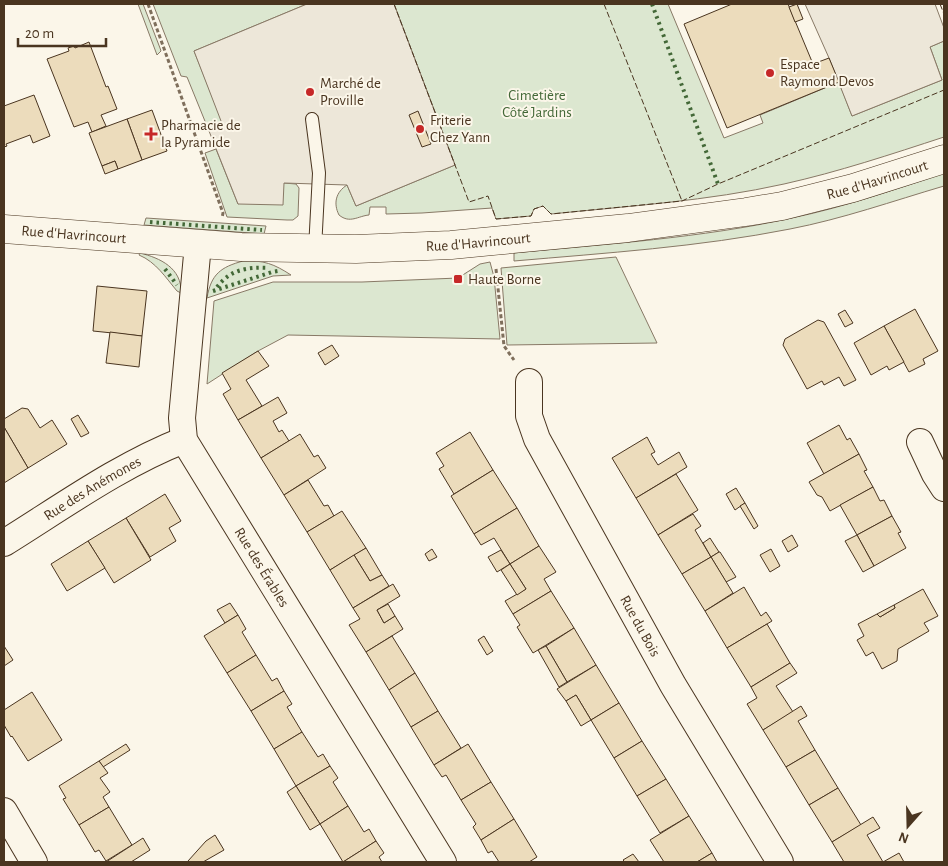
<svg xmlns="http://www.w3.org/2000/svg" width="948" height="866" font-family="'Alegreya Sans',sans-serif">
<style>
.green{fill:#dce7d0;stroke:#887966}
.parking{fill:#ede7d9;stroke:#887966}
.building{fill:#ecdcbc;stroke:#4a3520}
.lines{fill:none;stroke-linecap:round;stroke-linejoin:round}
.service-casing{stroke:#4a3520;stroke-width:14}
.minor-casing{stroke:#4a3520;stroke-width:28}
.tertiary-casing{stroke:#4a3520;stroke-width:29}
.path{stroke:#7f6f5c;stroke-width:3;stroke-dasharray:4 2.5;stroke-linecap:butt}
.service{stroke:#fbf6e9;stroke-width:12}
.minor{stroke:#fbf6e9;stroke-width:26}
.tertiary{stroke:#fbf6e9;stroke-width:28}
.hedge{stroke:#436837;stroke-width:4;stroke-dasharray:2.5 4;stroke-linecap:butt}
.fence{stroke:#4a3520;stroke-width:1;stroke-dasharray:6 2.5;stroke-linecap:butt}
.poi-dot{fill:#c62828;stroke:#fbf6e9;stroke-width:2}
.labels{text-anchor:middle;stroke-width:4;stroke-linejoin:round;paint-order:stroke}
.poi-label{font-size:15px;fill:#4a3520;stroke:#fbf6e9;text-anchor:start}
.park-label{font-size:15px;fill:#436837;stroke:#fbf6e9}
.street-label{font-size:15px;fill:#4a3520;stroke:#fbf6e9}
</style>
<rect width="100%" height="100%" fill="#fbf6e9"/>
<g class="green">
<polygon points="138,4 143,4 160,48 161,51 157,55"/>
<polygon points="153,4 307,4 194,51 222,121 219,127 209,131 187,77 181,76"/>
<path d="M394,4H668L724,138L763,123L760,115L839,82L852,116L942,80L930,47L944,41V137C892,154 838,172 784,184C708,201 629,206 551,214L543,206L534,209L531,216L496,219L492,208L422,213L386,214V207H370L369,215C358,216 350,224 339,215C333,203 336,192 347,185L356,206L455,165Z"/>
<polygon points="216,149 238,204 284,183 296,184 299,188 298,216 293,220 287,220 227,217 205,153"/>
<path d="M944,173V186C893,201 842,219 790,229C699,247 606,253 514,261V253C606,244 701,238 792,218C844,207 894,190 944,173Z"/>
<polygon points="146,218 266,226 264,234 144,225"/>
<path d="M140,253C160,258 182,268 181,293L177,291C166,278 156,262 139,255Z"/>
<polygon points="616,257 657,343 507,345 501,268"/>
<path d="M243,261C264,260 274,264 291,275L273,276L207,298C211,274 221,267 243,261Z"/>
<polygon points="490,262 494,277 500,339 288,335 258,351 207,384 214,301 273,282 362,282 458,278 480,264"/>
</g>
<g class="parking">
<polygon points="307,4 394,4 455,165 356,206 347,185 284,183 283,205 238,204 209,131 219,127 221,121 194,51"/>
<polygon points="805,4 935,4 944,28 944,41 930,47 942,80 852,116 829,58"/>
</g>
<g class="building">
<polygon points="732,4 788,4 813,64 829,58 839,82 727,128 684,24"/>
<polygon points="797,4 803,19 795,22 789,7"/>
<polygon points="89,42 106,87 108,86 117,109 101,115 106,126 92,132 88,122 74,127 47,59 69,51 68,48 74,46 75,48"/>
<polygon points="34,95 50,136 33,143 30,135 6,144 7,146 4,147 4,106"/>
<polygon points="152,110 167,151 142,160 127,119"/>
<polygon points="418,111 431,144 422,147 409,115"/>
<polygon points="127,119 142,160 118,169 115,161 102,166 89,133"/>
<polygon points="115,161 118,169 105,174 102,166"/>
<polygon points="97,286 147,291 142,336 93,331"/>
<polygon points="915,309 938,351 923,359 925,364 909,372 884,326"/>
<polygon points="845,310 853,323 845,327 838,314"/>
<polygon points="818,320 824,322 856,380 844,386 839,377 824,385 822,381 807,389 783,345 785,339"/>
<polygon points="884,326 904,362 889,370 887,366 871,375 854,343"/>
<polygon points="110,332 142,336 139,367 106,363"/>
<polygon points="332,345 339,356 325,365 318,353"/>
<polygon points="258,351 269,366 246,380 262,406 238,420 223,394 231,389 222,373"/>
<polygon points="278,397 287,413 273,421 279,432 282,430 289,441 261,458 238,420"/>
<polygon points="22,408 28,409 40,428 52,420 67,444 28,468 4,427 4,419"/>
<polygon points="78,415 89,433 81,437 71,419"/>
<polygon points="839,425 847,440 850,438 859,454 824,474 807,443"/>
<polygon points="4,427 28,468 4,483"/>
<polygon points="470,432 493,470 454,494 439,469 444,466 436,453"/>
<polygon points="300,434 314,457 318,455 326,468 284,495 261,458"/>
<polygon points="647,437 655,452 651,454 658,465 679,452 687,467 636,498 612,458"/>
<polygon points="859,454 867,470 864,471 873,487 830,511 822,497 817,495 809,482"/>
<polygon points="493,470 517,508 474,534 451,496"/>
<polygon points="676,474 698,510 658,535 636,498"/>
<polygon points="308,480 324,506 328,505 334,516 307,532 284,495"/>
<polygon points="873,487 880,501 884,500 892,516 857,535 840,505"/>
<polygon points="736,488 745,503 735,510 726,494"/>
<polygon points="165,494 181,521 169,528 176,541 150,557 126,518"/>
<polygon points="745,503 758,526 754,529 740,506"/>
<polygon points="517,508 539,546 510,564 494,538 481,545 474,534"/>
<polygon points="342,511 366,548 330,570 307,532"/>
<polygon points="693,514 701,526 695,530 711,557 682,574 658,535"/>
<polygon points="892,516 901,532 898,533 906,548 874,566 857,535"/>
<polygon points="126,518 151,560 114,583 88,541"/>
<polygon points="792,535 798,546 788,552 782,541"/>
<polygon points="857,535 874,566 863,572 845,541"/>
<polygon points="710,538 719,552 711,557 703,543"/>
<polygon points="88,541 105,568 67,591 51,564"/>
<polygon points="539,546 556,572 544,579 551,591 513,614 505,601 526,589 510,564"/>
<polygon points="366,548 382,575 370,581 354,555"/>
<polygon points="432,549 437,557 429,561 425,554"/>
<polygon points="771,549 780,566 770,572 760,555"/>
<polygon points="501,550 510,564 497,572 488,557"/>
<polygon points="719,552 720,552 736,577 726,582 711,557"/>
<polygon points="354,555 370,581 382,575 389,586 353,608 330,570"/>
<polygon points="711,557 733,593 705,611 682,574"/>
<polygon points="510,564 526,589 517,595 501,570"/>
<polygon points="393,584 400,596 377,610 384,623 395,616 403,629 366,652 349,625 360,619 353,608"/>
<polygon points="744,587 761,616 766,612 772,621 727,648 705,611"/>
<polygon points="923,589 938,616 924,623 929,631 898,649 897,661 882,669 873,652 866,656 857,640 864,636 858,624 877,614 880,617 895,608 894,605"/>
<polygon points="551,591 574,628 533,653 517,627 520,625 513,614"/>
<polygon points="230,603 238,615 225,623 217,610"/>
<polygon points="388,604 395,616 384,623 377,610"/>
<polygon points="894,605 895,608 880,617 877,614"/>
<polygon points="238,615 246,629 242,632 256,655 227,673 204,636"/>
<polygon points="767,624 790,663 751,687 727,648"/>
<polygon points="574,628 596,665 567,682 546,646"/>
<polygon points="392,636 415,673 389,690 366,652"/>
<polygon points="484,636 493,651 487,655 478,640"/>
<polygon points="4,646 13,660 4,666"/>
<polygon points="546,646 567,682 559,687 538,650"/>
<polygon points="256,655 272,681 277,678 284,691 251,711 227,673"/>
<polygon points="790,663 797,673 776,686 793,712 763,730 747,704 757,698 751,687"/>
<polygon points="596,665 619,703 591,720 576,695 566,701 557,689"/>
<polygon points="415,673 438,711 411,727 389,690"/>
<polygon points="284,691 292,704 287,707 302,732 274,749 251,711"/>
<polygon points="32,692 62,740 28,761 12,736 11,737 4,725 4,710"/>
<polygon points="576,695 591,720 581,726 566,701"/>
<polygon points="619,703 642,741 614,758 591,720"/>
<polygon points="801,706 807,716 798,721 815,750 786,767 763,730"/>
<polygon points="438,711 461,748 434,765 411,727"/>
<polygon points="302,732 318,757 323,754 330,766 296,786 274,749"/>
<polygon points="642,741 666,779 637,796 614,758"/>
<polygon points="126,744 130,750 103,767 99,761"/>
<polygon points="468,744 491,782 461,800 446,775 442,777 434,765"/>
<polygon points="815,750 838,788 809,805 786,767"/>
<polygon points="99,761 108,773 100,778 110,792 103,797 109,807 79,825 63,799 66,798 59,786"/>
<polygon points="330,766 338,778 333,782 348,806 320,824 296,786"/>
<polygon points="666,779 689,816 660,833 637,796"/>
<polygon points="491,782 514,819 481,840 473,827 476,824 461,800"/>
<polygon points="296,786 320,824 310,830 287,792"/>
<polygon points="838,788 861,825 832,842 809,805"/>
<polygon points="348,806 364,832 369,829 376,841 343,862 320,824"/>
<polygon points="109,807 132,845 106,861 99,850 95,852 79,825"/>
<polygon points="689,816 712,853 697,862 664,862 650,840"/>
<polygon points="873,817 880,828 867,835 883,862 844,862 832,842"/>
<polygon points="514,819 537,857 529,862 499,862 492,851 488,853 481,840"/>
<polygon points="215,835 224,850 203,862 188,862 188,861 206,841"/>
<polygon points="143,838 150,850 131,862 106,862"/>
<polygon points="376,841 384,853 379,857 382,862 343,862"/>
<polygon points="712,853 717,862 697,862"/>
<polygon points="899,853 904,862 883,862"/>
<polygon points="633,854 639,862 625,862 623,860"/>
</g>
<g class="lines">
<defs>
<polyline id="service" points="312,119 319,173 315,249"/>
<g id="minor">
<path id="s1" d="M198,244L182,418L184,440L443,862"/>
<path id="s2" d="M529,382V416L537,439L673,685L780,862"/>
<polyline points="920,442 935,474 944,488"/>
<path id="s3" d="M4,543C62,507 120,465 184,440"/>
<polyline points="4,811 34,862"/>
</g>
<g id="tertiary">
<path id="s4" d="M4,229L241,247L356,249L451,245L628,228L746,212L782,206L853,188L944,159"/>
</g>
</defs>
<use href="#service" class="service-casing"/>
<use href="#minor" class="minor-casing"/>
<use href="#tertiary" class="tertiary-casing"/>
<g class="path">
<polyline points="148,4 223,213 222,218"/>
<polyline points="496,269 504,346 514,360"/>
</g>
<use href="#service" class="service"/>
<use href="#minor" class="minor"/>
<use href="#tertiary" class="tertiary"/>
<g class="hedge">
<polyline points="652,4 718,184"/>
<polyline points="150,222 262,230"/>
<polyline points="165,269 177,285"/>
<path d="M217,287C231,269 247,267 269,268"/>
<polyline points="213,291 272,272 278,271"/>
</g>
<g class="fence">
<polyline points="394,4 469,202 488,196 496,219 531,216 534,209 543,206 551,214 682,201 718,184 944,90"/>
<polyline points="604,4 682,201"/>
<polyline points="940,4 944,14"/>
</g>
</g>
<g class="poi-dot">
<circle cx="770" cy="73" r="5"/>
<circle cx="310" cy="92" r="5"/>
<circle cx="420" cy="129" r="5"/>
<path d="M148.5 126.5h5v5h5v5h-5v5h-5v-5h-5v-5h5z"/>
<rect x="453" y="274" width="10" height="10" rx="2.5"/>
</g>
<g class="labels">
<g class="poi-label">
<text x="780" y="69">Espace<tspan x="780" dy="17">Raymond Devos</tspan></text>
<text x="320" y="88">Marché de<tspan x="320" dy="17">Proville</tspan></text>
<text x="430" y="125">Friterie<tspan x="430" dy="17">Chez Yann</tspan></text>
<text x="161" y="130">Pharmacie de<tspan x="161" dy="17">la Pyramide</tspan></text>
<text x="468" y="284">Haute Borne</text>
</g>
<g class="park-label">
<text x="537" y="100">Cimetière<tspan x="537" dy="17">Côté Jardins</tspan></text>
</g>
<g class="street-label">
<text dy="5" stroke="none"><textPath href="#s4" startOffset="880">Rue d'Havrincourt</textPath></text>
<text dy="5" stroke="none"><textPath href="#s4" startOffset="70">Rue d'Havrincourt</textPath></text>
<text dy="5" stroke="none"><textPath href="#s4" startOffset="475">Rue d'Havrincourt</textPath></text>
<text dy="5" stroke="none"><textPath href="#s3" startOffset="104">Rue des Anémones</textPath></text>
<text dy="5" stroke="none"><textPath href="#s1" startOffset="346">Rue des Érables</textPath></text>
<text dy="5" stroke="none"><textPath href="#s2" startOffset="272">Rue du Bois</textPath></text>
</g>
</g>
<rect width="948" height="866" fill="none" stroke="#4a3520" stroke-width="10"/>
<g transform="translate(908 826) rotate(200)" stroke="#fbf6e9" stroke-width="4" paint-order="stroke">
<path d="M0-4L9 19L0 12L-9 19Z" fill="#4a3520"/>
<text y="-8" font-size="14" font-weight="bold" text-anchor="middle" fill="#4a3520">N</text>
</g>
<path d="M18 38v8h88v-8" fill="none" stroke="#4a3520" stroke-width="2.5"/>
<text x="25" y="38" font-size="15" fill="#4a3520" stroke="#fbf6e9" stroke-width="4" paint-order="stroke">20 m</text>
</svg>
